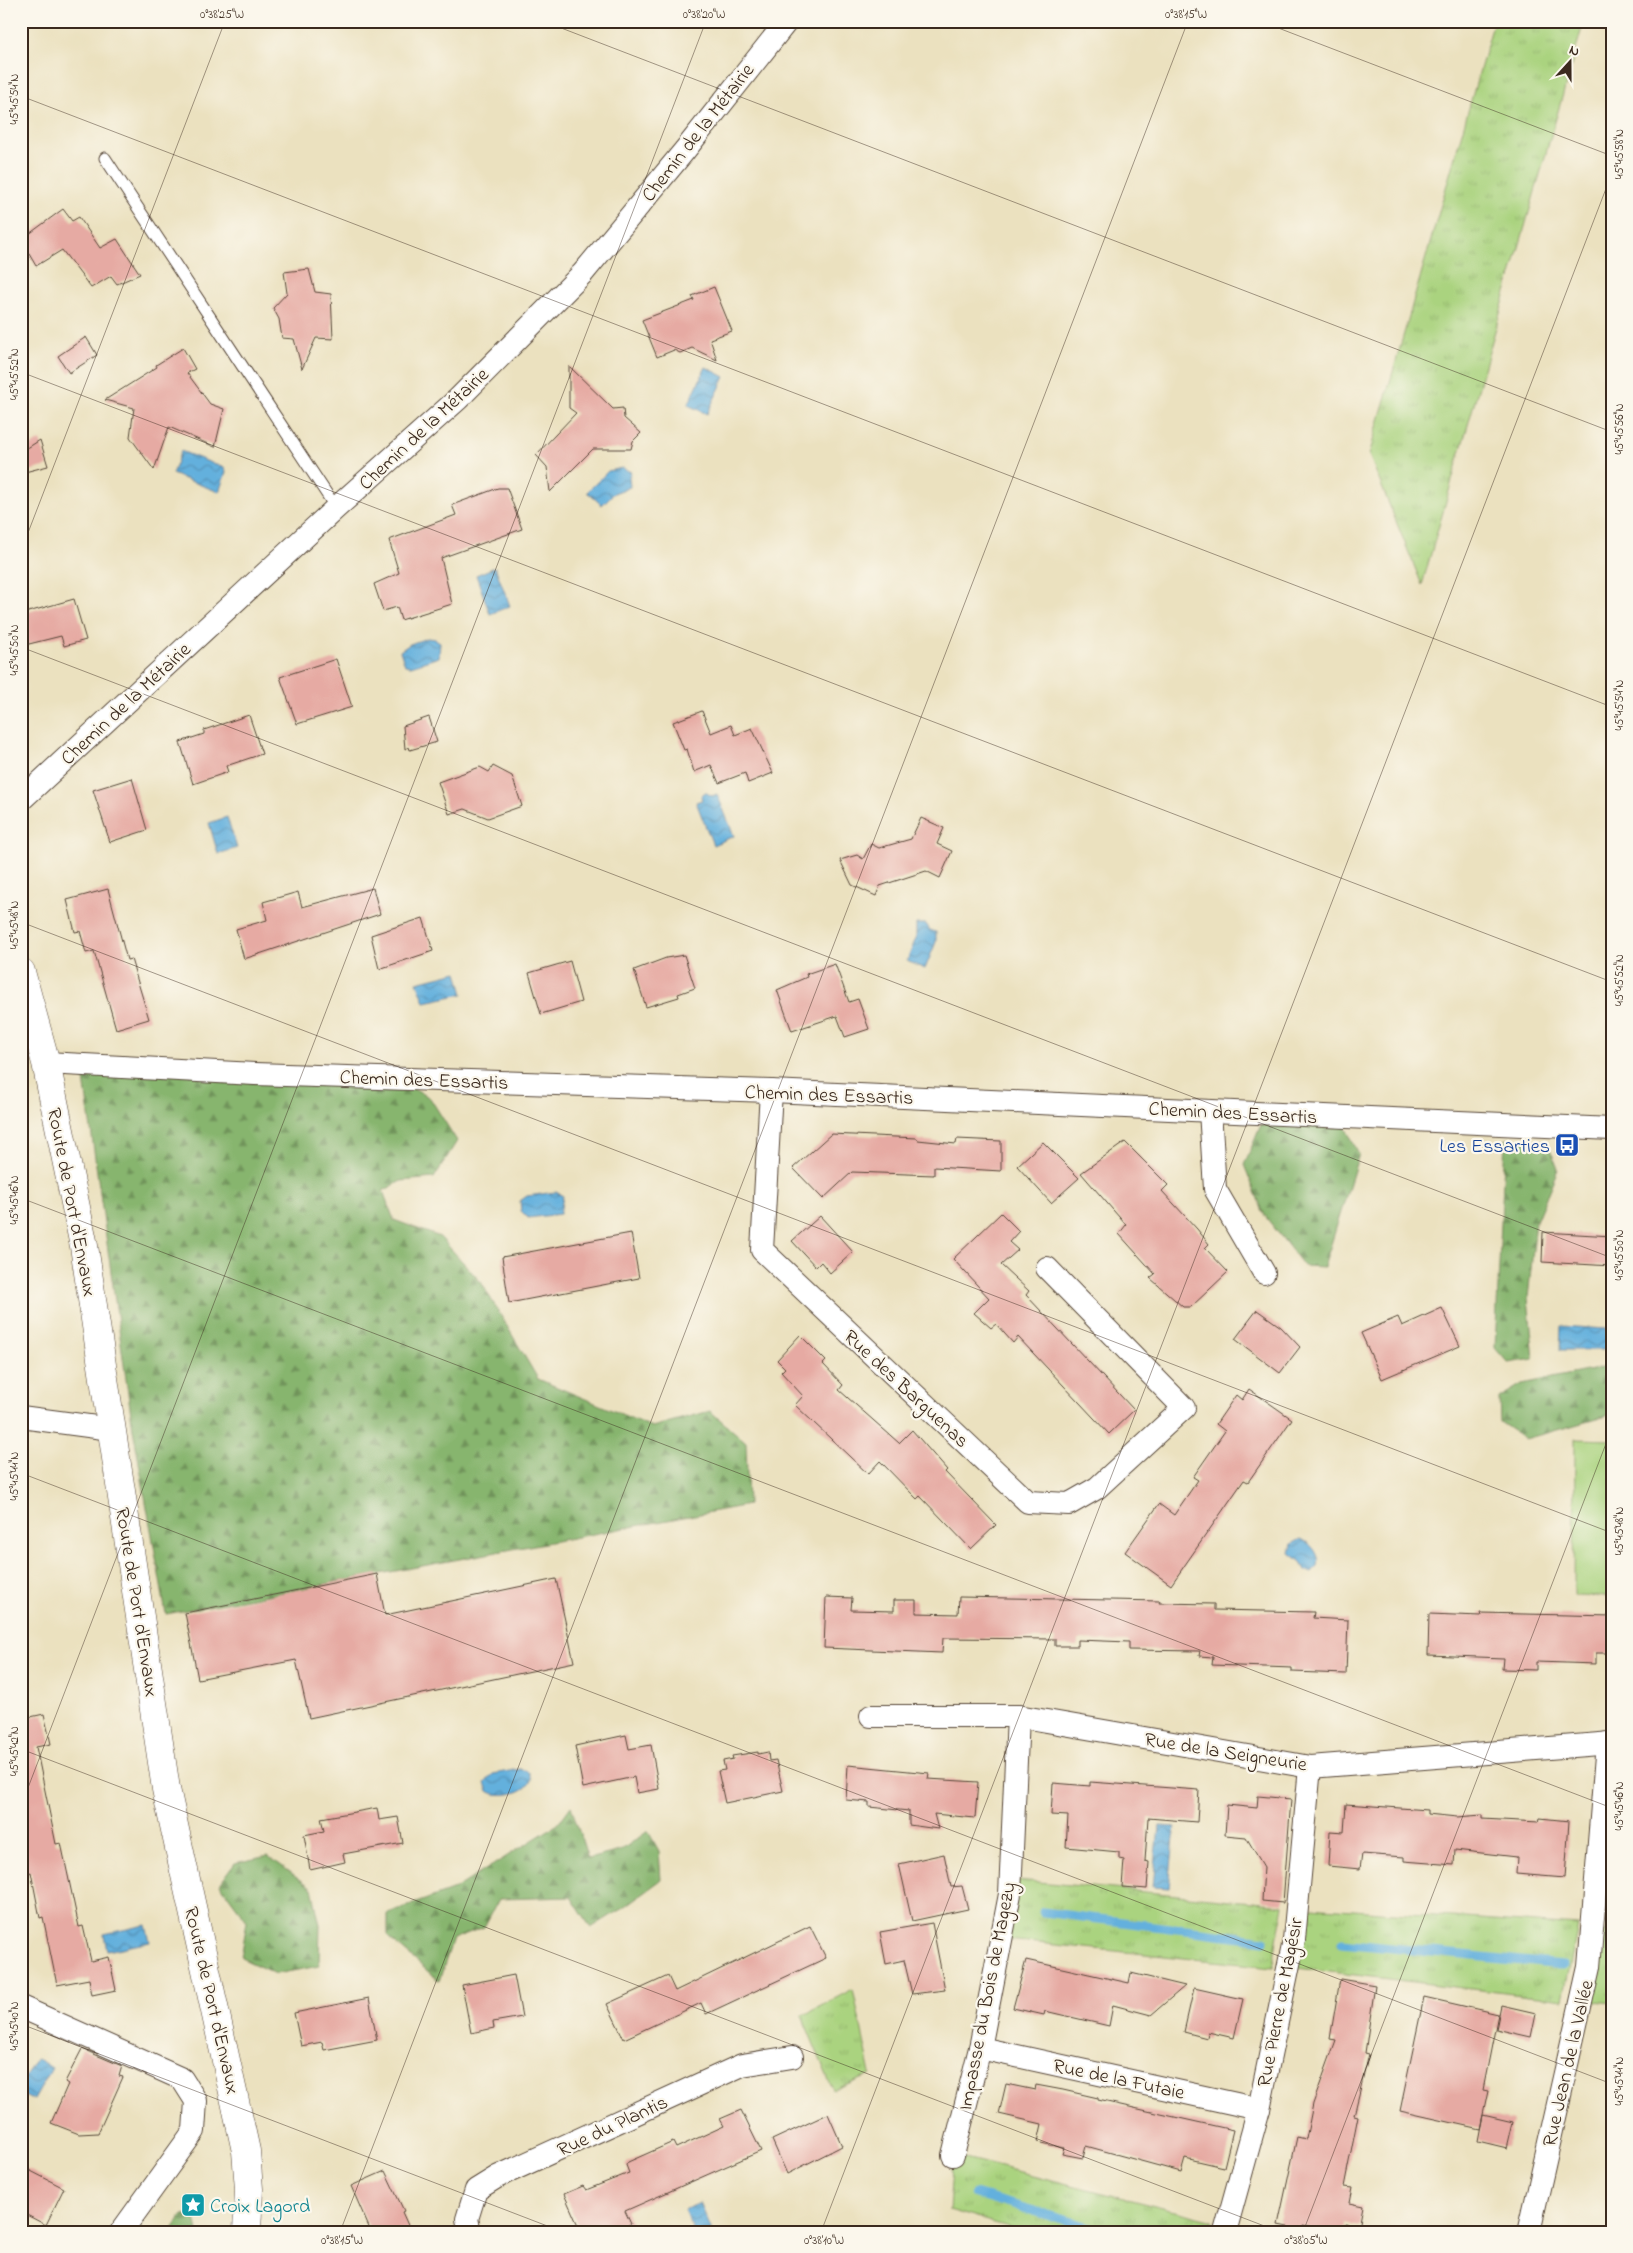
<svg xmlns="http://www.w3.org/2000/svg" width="1633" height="2253" font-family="'Indie Flower',sans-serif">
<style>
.grass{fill:url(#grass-tufts);stroke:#727e4e}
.forest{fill:url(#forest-firs);stroke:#617046}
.pitch{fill:#aad37f;stroke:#727e4e}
.water{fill:url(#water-waves);stroke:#506d7e}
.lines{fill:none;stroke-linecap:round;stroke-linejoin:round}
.stream{stroke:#64b0dd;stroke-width:9}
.building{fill:#e6aaa3}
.service-casing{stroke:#554536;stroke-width:13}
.minor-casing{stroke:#554536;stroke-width:24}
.tertiary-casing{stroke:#554536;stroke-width:29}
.service{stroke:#fff;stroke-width:11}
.minor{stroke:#fff;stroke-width:22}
.tertiary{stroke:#fff;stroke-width:28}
.ticks{fill:none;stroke:#3b2a1e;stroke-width:1;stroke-opacity:0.45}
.labels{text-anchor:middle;stroke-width:4.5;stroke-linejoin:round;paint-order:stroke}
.street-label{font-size:20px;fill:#3b2a1e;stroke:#fbf7ec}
.transit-label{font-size:20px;fill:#164399;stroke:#fbf7ec;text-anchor:end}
.culture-label{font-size:20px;fill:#0d838f;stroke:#fbf7ec;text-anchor:start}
.neatline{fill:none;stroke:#3b2a1e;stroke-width:2}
.ticks-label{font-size:12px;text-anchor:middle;fill:#3b2a1e}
</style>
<defs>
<pattern id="grass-tufts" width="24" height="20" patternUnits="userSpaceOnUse" patternTransform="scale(1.25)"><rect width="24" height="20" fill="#aad37f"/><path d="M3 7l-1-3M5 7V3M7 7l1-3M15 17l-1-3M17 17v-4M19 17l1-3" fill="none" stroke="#93b56d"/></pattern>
<pattern id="forest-firs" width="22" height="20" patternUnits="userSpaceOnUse" patternTransform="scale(1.25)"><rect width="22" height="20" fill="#87b56e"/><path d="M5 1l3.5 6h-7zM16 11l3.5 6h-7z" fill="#70935a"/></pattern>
<pattern id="water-waves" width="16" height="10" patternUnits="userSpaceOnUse" patternTransform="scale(1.25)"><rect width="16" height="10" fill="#64b0dd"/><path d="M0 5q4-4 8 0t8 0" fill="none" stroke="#548fb3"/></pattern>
</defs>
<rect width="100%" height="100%" fill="#fbf7ec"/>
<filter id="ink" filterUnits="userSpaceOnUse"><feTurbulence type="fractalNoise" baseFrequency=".02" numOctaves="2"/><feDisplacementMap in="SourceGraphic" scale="10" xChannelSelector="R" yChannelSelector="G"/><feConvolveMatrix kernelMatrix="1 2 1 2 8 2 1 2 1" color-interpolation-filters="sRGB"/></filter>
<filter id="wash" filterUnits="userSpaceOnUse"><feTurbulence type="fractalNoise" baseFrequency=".0096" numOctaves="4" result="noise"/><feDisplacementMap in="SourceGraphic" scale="20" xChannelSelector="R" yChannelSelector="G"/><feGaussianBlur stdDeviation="1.12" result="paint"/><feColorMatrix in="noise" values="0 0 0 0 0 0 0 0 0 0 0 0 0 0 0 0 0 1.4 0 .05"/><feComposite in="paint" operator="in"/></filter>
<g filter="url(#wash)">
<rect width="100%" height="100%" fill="#ebe1bf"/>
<g class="grass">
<polygon points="1494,21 1584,21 1422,585 1369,455"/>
<polygon points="1017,1880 1284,1905 1272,1967 1007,1940"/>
<polygon points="1310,1907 1578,1926 1563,2000 1297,1968"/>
<polygon points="1604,1930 1612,1931 1612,2004 1594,2002"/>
<polygon points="853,1989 871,2074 833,2090 802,2016"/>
<polygon points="953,2155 1214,2221 1211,2232 1026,2232 949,2210"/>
</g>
<g class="forest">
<polygon points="82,1065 397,1078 430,1098 457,1141 434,1178 401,1181 383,1191 394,1220 440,1237 481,1282 538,1379 652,1427 710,1411 746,1442 748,1505 166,1614 133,1429"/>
<polygon points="1266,1113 1344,1125 1359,1154 1324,1267 1304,1266 1265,1216 1244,1165"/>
<polygon points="1505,1139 1530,1140 1551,1151 1558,1169 1536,1221 1528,1298 1534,1359 1508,1363 1495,1348"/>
<polygon points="1612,1366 1612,1408 1607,1416 1525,1439 1500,1422 1499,1398 1522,1384"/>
<polygon points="571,1806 588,1859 620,1851 648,1831 659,1851 661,1880 623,1908 591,1928 571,1897 499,1899 484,1927 453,1939 439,1981 388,1937 388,1913 455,1889 558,1824"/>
<polygon points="268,1856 312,1888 320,1925 319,1966 276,1974 241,1958 247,1921 220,1884 235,1863"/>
<polygon points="183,2215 195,2218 198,2232 171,2232"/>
</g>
<polygon class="pitch" points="1575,1439 1612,1440 1612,1597 1574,1596"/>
<g class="water">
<polygon points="706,367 725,377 707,414 688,405"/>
<polygon points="181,451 224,468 226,472 219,492 172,474"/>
<polygon points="622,468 631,472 629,476 630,487 614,493 602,505 587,492 608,471"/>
<polygon points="495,567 510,606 490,614 476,575"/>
<polygon points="427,638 435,639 440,642 439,657 411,666 405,665 400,651 410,644"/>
<polygon points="705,792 712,796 717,794 734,836 713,845 696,802 702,800 701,796"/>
<polygon points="227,817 237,848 218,854 209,823"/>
<polygon points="916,924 926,924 930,930 936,932 936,942 925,969 907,961 916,938"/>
<polygon points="457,972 463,994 425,1002 417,982"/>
<polygon points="556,1192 563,1196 560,1214 528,1218 521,1211 520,1201 527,1196"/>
<polygon points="1561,1326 1606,1329 1605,1350 1560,1350"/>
<path d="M1301,1539C1312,1544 1321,1555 1318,1567L1312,1573L1305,1570L1300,1561L1290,1553L1292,1544Z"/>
<path d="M520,1769L528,1772L531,1778C531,1793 498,1799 488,1791L485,1783L493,1774Z"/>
<polygon points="1159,1826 1175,1827 1169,1888 1153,1887"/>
<polygon points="146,1925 150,1942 107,1951 104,1934"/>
<polygon points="36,2058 52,2068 34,2100 21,2093 21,2085"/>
<polygon points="700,2203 712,2231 694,2232 684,2210"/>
</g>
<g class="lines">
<g class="stream">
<polyline points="1043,1912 1265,1940"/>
<polyline points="1342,1943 1563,1965"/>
<polyline points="975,2194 1107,2232"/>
</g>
</g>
<g id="blocks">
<g class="building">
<polygon points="63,209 72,221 79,217 100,248 117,239 140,274 117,284 111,276 91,288 62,250 36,266 21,240"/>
<polygon points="309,269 315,292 331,294 333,339 316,338 302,369 294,339 282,338 279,319 273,308 287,293 284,272"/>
<polygon points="714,287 732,331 710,339 717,360 692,348 680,353 674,350 657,357 642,320 694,300 692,296"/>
<polygon points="86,337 97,355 69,373 58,356"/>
<polygon points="183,348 195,369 187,373 210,404 224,409 215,447 169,427 154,470 130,437 134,408 105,400 157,367 156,365"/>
<polygon points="569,366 613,409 623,408 624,418 641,433 633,441 631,449 593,449 550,492 547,467 536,455 576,413 569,408"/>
<polygon points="40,440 48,466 21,473 21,452"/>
<polygon points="498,488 507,488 522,529 441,558 452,604 401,620 397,607 383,611 374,584 399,573 389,540 456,515 452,505"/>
<polygon points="74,599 86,640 64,646 61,636 21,646 21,614"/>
<polygon points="336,659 352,707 297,724 280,677"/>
<polygon points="702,711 711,733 731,725 735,735 752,728 773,773 748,783 745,773 719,783 711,765 694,772 687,749 684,750 673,722"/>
<polygon points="249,715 262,754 226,766 228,772 193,784 180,742 204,734 204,730"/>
<polygon points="429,717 437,742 410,750 409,747 405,749 403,726"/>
<polygon points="493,766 512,776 522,806 488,818 465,809 449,814 438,782 480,767 489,772"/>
<polygon points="132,778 147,830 110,842 93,790"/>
<polygon points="921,818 944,828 937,844 952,851 940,878 926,871 880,886 876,896 852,885 840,860 857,855 863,859 871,844 879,848 911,839"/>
<polygon points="373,888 380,914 244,959 236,929 267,920 263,902 298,892 302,907"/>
<polygon points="108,889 127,960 131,959 149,1019 116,1029 94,951 86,953 80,931 75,932 67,900"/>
<polygon points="423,918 433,951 379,969 371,935"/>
<polygon points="684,955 695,988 678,994 679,997 646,1007 634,970 666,958"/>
<polygon points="570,961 581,1002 541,1014 529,973"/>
<polygon points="835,964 849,1002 858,999 869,1029 845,1037 837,1016 792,1031 777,990 807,977 806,974"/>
<polygon points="831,1134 917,1138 918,1140 956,1144 957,1139 1001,1141 1001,1171 934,1167 934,1175 852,1172 823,1199 793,1168"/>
<polygon points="1043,1142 1079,1178 1051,1203 1017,1166"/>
<polygon points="1125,1142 1168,1185 1162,1191 1197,1229 1209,1244 1205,1248 1228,1272 1191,1307 1183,1307 1150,1278 1155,1274 1119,1234 1126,1225 1081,1173"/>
<polygon points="1001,1213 1019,1231 1009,1242 1018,1250 1001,1265 1029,1291 1026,1295 1134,1410 1109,1434 1018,1337 1013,1343 996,1324 991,1328 974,1313 989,1298 953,1259"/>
<polygon points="820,1216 853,1252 830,1273 821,1262 816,1267 792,1241"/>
<polygon points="1543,1232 1612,1236 1612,1266 1542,1262"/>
<polygon points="631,1233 639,1278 509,1303 502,1257"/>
<polygon points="1442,1308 1460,1346 1382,1379 1361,1333 1398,1317 1402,1326"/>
<polygon points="1257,1310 1281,1327 1300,1347 1280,1373 1235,1339"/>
<polygon points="800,1335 826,1361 823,1364 843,1385 839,1390 899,1443 912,1430 947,1470 945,1472 996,1525 971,1549 920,1496 917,1499 880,1461 868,1474 795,1405 803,1396 781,1372 785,1368 777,1360"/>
<polygon points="1249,1389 1292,1419 1248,1482 1244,1480 1171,1585 1125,1552 1159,1504 1174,1515 1198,1480 1193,1477 1225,1431 1216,1424 1236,1395 1242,1400"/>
<polygon points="377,1574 385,1615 556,1579 574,1662 309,1718 296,1660 198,1679 185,1613"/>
<polygon points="826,1597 852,1598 851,1610 894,1611 894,1600 916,1600 916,1613 958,1614 959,1597 1160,1601 1159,1603 1214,1604 1214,1610 1314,1612 1313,1618 1348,1620 1346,1674 1292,1672 1292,1668 1212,1665 1213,1657 1199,1656 1200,1651 1129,1650 1129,1642 1078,1640 1078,1646 1055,1646 1055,1639 943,1638 942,1653 824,1648"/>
<polygon points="1480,1613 1612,1616 1612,1653 1596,1653 1596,1664 1536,1662 1536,1670 1502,1669 1503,1658 1428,1655 1429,1614 1481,1616"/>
<polygon points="44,1714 51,1744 36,1747 56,1844 61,1843 79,1927 83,1926 91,1961 109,1957 116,1990 92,1995 89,1979 57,1985 43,1917 40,1918 31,1872 25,1874 21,1857 21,1719"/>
<polygon points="626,1735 629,1749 651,1745 659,1789 637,1793 634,1777 583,1788 575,1746"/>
<polygon points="758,1752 758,1754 768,1752 769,1761 776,1760 783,1791 725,1803 718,1771 725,1770 723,1761 733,1759 732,1756"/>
<polygon points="848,1765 929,1773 928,1779 978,1782 975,1818 934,1814 938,1829 909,1825 909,1811 869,1807 869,1802 846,1800"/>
<polygon points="1090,1782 1199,1790 1197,1822 1148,1818 1145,1861 1149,1862 1147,1889 1122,1887 1124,1860 1119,1859 1119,1852 1066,1847 1068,1816 1051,1815 1053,1783 1090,1786"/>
<polygon points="1258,1796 1291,1799 1283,1903 1262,1901 1264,1867 1246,1837 1225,1835 1227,1805 1257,1808"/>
<polygon points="1346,1804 1427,1810 1427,1814 1457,1817 1482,1815 1482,1819 1539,1822 1540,1818 1569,1821 1565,1878 1516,1874 1517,1857 1455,1850 1454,1865 1404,1861 1404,1857 1362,1854 1360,1869 1328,1866 1330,1831 1344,1832"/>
<polygon points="377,1808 379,1820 398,1817 403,1843 343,1854 345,1862 310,1870 304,1835 324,1831 321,1818"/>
<polygon points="944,1854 951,1887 962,1886 968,1909 912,1921 899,1864"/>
<polygon points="932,1923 945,1990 912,1994 904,1960 886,1964 880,1932"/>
<polygon points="810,1926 826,1958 706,2014 701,2003 624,2039 607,2004 668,1976 675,1991"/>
<polygon points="1026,1960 1129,1983 1131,1973 1185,1986 1151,2015 1113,2005 1109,2026 1045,2011 1044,2015 1013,2008"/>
<polygon points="514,1975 522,2017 493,2022 494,2028 471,2033 462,1985"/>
<polygon points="1340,1979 1375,1985 1365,2053 1369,2054 1354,2115 1358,2116 1344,2187 1352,2188 1349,2203 1363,2206 1359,2227 1345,2224 1344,2232 1331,2232 1303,2226 1302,2230 1278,2225 1297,2137 1306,2139 1313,2104 1336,2040 1330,2039"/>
<polygon points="1194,1988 1243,1999 1234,2038 1208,2032 1207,2038 1184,2032"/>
<polygon points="1424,1997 1498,2014 1483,2090 1488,2091 1480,2129 1400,2111"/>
<polygon points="369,1998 377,2040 324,2050 322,2042 301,2046 294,2013"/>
<polygon points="1501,2005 1536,2013 1531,2037 1496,2029"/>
<polygon points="82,2049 122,2066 119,2076 123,2077 98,2133 79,2134 51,2123 68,2084 65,2082"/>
<polygon points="1006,2084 1035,2090 1036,2085 1063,2090 1098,2098 1098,2100 1233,2130 1224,2167 1185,2158 1181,2172 1086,2146 1083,2158 1062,2154 1064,2148 1038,2142 1042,2124 999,2114"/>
<polygon points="741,2110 761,2151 625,2211 631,2224 612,2232 581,2232 564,2194 583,2186 586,2190 629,2173 626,2165 628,2162 673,2142 676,2148 724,2126 720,2119"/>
<polygon points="828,2114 842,2146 787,2174 772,2140"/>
<polygon points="1483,2115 1513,2122 1507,2148 1478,2141"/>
<polygon points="21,2166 64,2188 46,2225 21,2212"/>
<polygon points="385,2171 404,2211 402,2212 411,2232 371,2232 351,2186"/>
</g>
</g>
</g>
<g filter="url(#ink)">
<use href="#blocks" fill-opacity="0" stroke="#554536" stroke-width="1"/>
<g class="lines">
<defs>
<polyline id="service" points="105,158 336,508"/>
<g id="minor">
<polyline points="21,800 336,508 458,399 583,273 685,150 787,21"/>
<polyline points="46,1063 255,1074 771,1091 1612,1129"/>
<polyline points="771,1091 762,1250 1028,1502 1069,1504 1097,1488 1184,1408 1047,1268"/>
<polyline points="1210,1111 1215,1189 1264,1273"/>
<polyline points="21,1417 111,1429"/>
<polyline points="871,1716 1018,1716 1310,1767 1612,1743"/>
<polyline points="21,2007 182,2079 196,2101 194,2131 121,2232"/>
<polyline points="980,2048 1259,2109"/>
<polyline points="953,2155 980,2048 1010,1894 1018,1716"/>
<polyline points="470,2232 467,2219 476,2190 497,2177 742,2065 792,2057"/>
<polyline points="1225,2232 1259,2109 1294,1940 1310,1767"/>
<polyline points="1529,2232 1589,1967 1607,1743"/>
</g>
<polyline id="tertiary" points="21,972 46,1063 84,1246 166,1789 246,2151 249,2189 247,2232"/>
</defs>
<use href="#service" class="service-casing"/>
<use href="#minor" class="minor-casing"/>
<use href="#tertiary" class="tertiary-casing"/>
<use href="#service" class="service"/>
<use href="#minor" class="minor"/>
<use href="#tertiary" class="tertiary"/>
</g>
</g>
<path class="ticks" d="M543,21L1612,432M1260,21L1612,156M21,96L1612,707M21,372L1612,982M21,551L225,21M21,647L1612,1258M21,922L1612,1533M21,1198L1612,1808M21,1473L1612,2084M21,1749L1280,2232M21,1806L706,21M21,2024L563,2232M340,2232L1188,21M821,2232L1612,173M1303,2232L1612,1428"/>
<defs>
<symbol id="bus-square" viewBox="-11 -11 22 22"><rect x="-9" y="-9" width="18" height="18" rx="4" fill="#1a4fb4" stroke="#fbf7ec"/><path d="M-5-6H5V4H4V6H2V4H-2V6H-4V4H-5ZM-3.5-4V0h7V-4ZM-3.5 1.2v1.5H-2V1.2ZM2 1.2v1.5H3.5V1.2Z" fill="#fff"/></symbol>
<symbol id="sight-square" viewBox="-11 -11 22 22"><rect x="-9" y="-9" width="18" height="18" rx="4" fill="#0f9aa8" stroke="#fbf7ec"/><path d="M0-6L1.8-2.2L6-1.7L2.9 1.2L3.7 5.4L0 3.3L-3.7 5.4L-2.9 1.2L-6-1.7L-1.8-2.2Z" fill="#fff"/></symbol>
</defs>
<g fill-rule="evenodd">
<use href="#bus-square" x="1553" y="1131" width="28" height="28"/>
<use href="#sight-square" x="179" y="2191" width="28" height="28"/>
</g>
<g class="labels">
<g class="street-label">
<text transform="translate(697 132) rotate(-52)" y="7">Chemin de la Métairie</text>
<text transform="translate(423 428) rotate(-43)" y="7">Chemin de la Métairie</text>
<text transform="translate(125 703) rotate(-43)" y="7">Chemin de la Métairie</text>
<text transform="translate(424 1079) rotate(2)" y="7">Chemin des Essartis</text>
<text transform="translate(829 1094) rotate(2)" y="7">Chemin des Essartis</text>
<text transform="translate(1233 1112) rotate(3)" y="7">Chemin des Essartis</text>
<text transform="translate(73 1202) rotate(79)" y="7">Route de Port d'Envaux</text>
<text transform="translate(907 1388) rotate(43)" y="7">Rue des Barguenas</text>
<text transform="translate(138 1602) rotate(81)" y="7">Route de Port d'Envaux</text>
<text transform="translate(1226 1751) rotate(9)" y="7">Rue de la Seigneurie</text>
<text transform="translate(986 1996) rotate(-79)" y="7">Impasse du Bois de Magezy</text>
<text transform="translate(213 2000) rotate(77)" y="7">Route de Port d'Envaux</text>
<text transform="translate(1279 2002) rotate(-79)" y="7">Rue Pierre de Magésir</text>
<text transform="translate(1567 2063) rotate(-77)" y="7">Rue Jean de la Vallée</text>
<text transform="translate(1119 2078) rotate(12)" y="7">Rue de la Futaie</text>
<text transform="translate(612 2125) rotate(-25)" y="7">Rue du Plantis</text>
</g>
<g class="transit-label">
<text x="1550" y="1152">Les Essarties</text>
</g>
<g class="culture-label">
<text x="210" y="2212">Croix Lagord</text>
</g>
</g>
<rect width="1633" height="2253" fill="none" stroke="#fbf7ec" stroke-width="55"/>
<g transform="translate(1570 62) rotate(21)" stroke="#fbf7ec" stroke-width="4" paint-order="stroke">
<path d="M0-4L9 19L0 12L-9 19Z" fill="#3b2a1e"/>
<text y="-8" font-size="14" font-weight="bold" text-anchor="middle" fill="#3b2a1e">N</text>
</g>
<rect x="28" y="28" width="1578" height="2198" class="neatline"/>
<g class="ticks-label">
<text x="222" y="18">0°38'25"W</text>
<text x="704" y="18">0°38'20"W</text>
<text x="1186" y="18">0°38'15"W</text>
<text transform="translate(14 99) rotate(-90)" y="4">45°45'54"N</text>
<text transform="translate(1619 154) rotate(-90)" y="4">45°45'58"N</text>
<text transform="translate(14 374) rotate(-90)" y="4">45°45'52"N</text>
<text transform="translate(1619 429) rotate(-90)" y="4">45°45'56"N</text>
<text transform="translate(14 650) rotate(-90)" y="4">45°45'50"N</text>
<text transform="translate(1619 705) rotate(-90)" y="4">45°45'54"N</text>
<text transform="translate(14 925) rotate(-90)" y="4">45°45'48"N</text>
<text transform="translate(1619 980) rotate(-90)" y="4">45°45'52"N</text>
<text transform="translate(14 1200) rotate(-90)" y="4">45°45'46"N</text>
<text transform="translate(1619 1255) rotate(-90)" y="4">45°45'50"N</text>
<text transform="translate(14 1476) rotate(-90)" y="4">45°45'44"N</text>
<text transform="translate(1619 1531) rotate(-90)" y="4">45°45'48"N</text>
<text transform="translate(14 1751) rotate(-90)" y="4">45°45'42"N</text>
<text transform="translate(1619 1806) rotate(-90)" y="4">45°45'46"N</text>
<text transform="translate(14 2026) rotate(-90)" y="4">45°45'40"N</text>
<text transform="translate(1619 2081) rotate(-90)" y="4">45°45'44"N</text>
<text x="342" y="2244">0°38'15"W</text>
<text x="824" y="2244">0°38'10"W</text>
<text x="1306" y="2244">0°38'05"W</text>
</g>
</svg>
